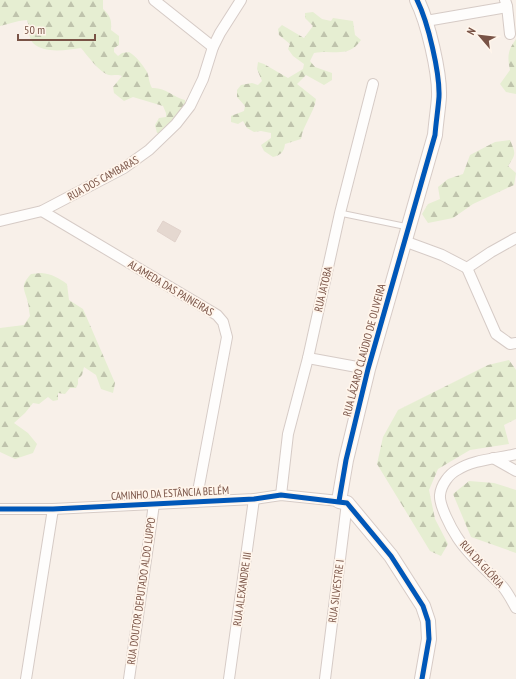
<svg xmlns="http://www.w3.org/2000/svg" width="516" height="679" font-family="'PT Sans Narrow',sans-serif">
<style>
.forest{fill:url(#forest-firs)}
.building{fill:#e5d8d0;stroke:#e1d2cb}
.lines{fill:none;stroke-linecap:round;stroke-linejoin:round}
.lane-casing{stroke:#d6cbc6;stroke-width:7}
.street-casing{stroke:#d6cbc6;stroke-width:12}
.secondary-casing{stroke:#d7cbc6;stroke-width:16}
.lane{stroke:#fefdfc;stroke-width:5}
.street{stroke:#fefdfc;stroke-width:10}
.secondary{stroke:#fefdfc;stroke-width:14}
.cycleway-casing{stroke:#fff5eb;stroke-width:8}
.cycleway{stroke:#0057b8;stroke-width:5}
.labels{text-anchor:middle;stroke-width:3.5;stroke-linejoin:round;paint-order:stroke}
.street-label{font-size:11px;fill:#795346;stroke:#fff5eb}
</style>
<defs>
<pattern id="forest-firs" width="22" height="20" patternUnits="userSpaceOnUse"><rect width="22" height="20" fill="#e6eed2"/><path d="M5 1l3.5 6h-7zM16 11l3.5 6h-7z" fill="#bfc3ac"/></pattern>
</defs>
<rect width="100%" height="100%" fill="#f8f0e9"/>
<g class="forest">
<path d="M0,0H103V9C110,15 112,20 111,30L119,36V45L114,48V52L118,56L122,53L129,52C136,56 142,64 147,72C149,76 149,83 152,88C165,87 173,97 185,100L186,107L163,133H157L155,125L159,118L166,117V113L163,106L133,97L124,101L114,93L113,87L122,76C117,74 114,76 109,75C100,73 87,55 81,48C67,50 44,54 33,43C31,41 30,37 29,34L32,28L29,26L27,20L19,21L0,26Z"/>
<path d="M313,12L322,19L331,21L333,18L353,21L355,35L361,40C348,59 334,49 314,53L310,61L315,67L332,73V80L324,85L306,75L297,84L316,99C314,113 303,125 301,139L285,144C284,152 281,155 273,157L264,151L261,145L271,138V133L261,131L254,132L247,128L243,121L238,124L231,122V116L244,111L245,106L237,97V90L241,85L252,83L258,85L262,81L257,69L258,62L264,64L288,78L303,69L304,64L293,56L288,49L290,44L279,35L278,29L282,25L304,38L313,26L305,18V13Z"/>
<path d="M516,39V94L506,92L500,84L510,70C507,56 508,50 516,39Z"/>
<path d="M510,140C516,154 516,154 508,166L516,173L514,185L473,204L453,218L428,223L422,214L428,204L440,199L438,187L448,179L463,174L470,155L495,142Z"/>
<path d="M41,273C52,274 59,278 67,284L69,300L83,309L115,383L113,393L101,389L96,375L84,367L82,375L78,379V384L76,388H70L65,394L58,393V400L53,401L48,397L39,404L33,403L25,413L14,423L28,433L37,444L33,453L15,459L0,452V328L24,325L30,316C29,312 29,307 28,303C25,289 19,287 31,274Z"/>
<polygon points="509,360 516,370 516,419 504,425 509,444 470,450 438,469 429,490 435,519 448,544 441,556 430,551 377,464 383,437 398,410 488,365"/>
<polygon points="469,481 494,483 516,490 516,553 471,537 453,494"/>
</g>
<polygon class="building" points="163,221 181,231 175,242 157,231"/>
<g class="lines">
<defs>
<polyline id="lane" points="340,213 408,227"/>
<g id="street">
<polyline points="154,0 213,47"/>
<polyline points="505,0 507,6 510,34"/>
<polyline points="426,21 507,7"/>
<polyline points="42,211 217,315 223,322 227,337 196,502"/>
<polyline points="0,221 42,211 124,168 149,150 176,124 190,106 203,79 213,47 220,33 241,0"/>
<polyline points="404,241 442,255 467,268"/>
<polyline points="467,268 496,334 510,344 516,343"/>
<polyline points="467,268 491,252 516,238"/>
<polyline points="308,358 368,369"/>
<path d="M516,454C497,459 474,459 457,470C449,474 441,485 440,495C439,505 451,528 457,537C469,556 488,571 503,587C508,593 512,601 516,608"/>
<polyline points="493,458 516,471"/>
<polyline points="281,495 288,434 308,358 340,213 373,84"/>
<polyline points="0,509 53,509 254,499 281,495 339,501"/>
<polyline points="26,679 53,509"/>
<polyline points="129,679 154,504"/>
<polyline points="229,679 254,499"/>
<polyline points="325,679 347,503"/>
</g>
<path id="secondary" d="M417,0C428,22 440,73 439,97C438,110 436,122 435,135L368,369L346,460L339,501L347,503L391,556L423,606L428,621L429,639L422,679"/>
</defs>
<use href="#lane" class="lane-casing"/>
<use href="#street" class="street-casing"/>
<use href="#secondary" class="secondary-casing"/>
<use href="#lane" class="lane"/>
<use href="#street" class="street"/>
<use href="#secondary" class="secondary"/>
<defs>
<g id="cycleway">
<path d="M339,501L346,460L368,369L435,135C436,122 438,110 439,97C440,73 428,22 417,0"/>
<polyline points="0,509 53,509 254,499 281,495 347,503 391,556 423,606 428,621 429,639 422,679"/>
</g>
</defs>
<use href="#cycleway" class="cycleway-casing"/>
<use href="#cycleway" class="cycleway"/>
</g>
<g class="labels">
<g class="street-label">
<text transform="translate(103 178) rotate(-29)" y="4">RUA DOS CAMBARAS</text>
<text transform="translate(171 288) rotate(31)" y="4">ALAMEDA DAS PAINEIRAS</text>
<text transform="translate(323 289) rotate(-77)" y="4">RUA JATOBA</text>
<text transform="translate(364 350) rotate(-75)" y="4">RUA LÁZARO CLAÚDIO DE OLIVEIRA</text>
<text transform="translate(170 493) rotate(-3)" y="4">CAMINHO DA ESTÂNCIA BELÉM</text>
<text transform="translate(482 564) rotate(48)" y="4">RUA DA GLÓRIA</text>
<text transform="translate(242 589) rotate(-82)" y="4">RUA ALEXANDRE III</text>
<text transform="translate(141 591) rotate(-82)" y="4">RUA DOUTOR DEPUTADO ALDO LUPPO</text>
<text transform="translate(336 591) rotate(-83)" y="4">RUA SILVESTRE I</text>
</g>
</g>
<g transform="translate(480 36) rotate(298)" stroke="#fff5eb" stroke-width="3" paint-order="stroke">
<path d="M0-3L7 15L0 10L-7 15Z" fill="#795346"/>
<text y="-6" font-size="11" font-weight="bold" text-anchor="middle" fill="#795346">N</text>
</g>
<path d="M18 34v6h77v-6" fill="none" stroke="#795346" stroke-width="2"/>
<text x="24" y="34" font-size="12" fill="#795346" stroke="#fff5eb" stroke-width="3" paint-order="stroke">50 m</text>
</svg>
